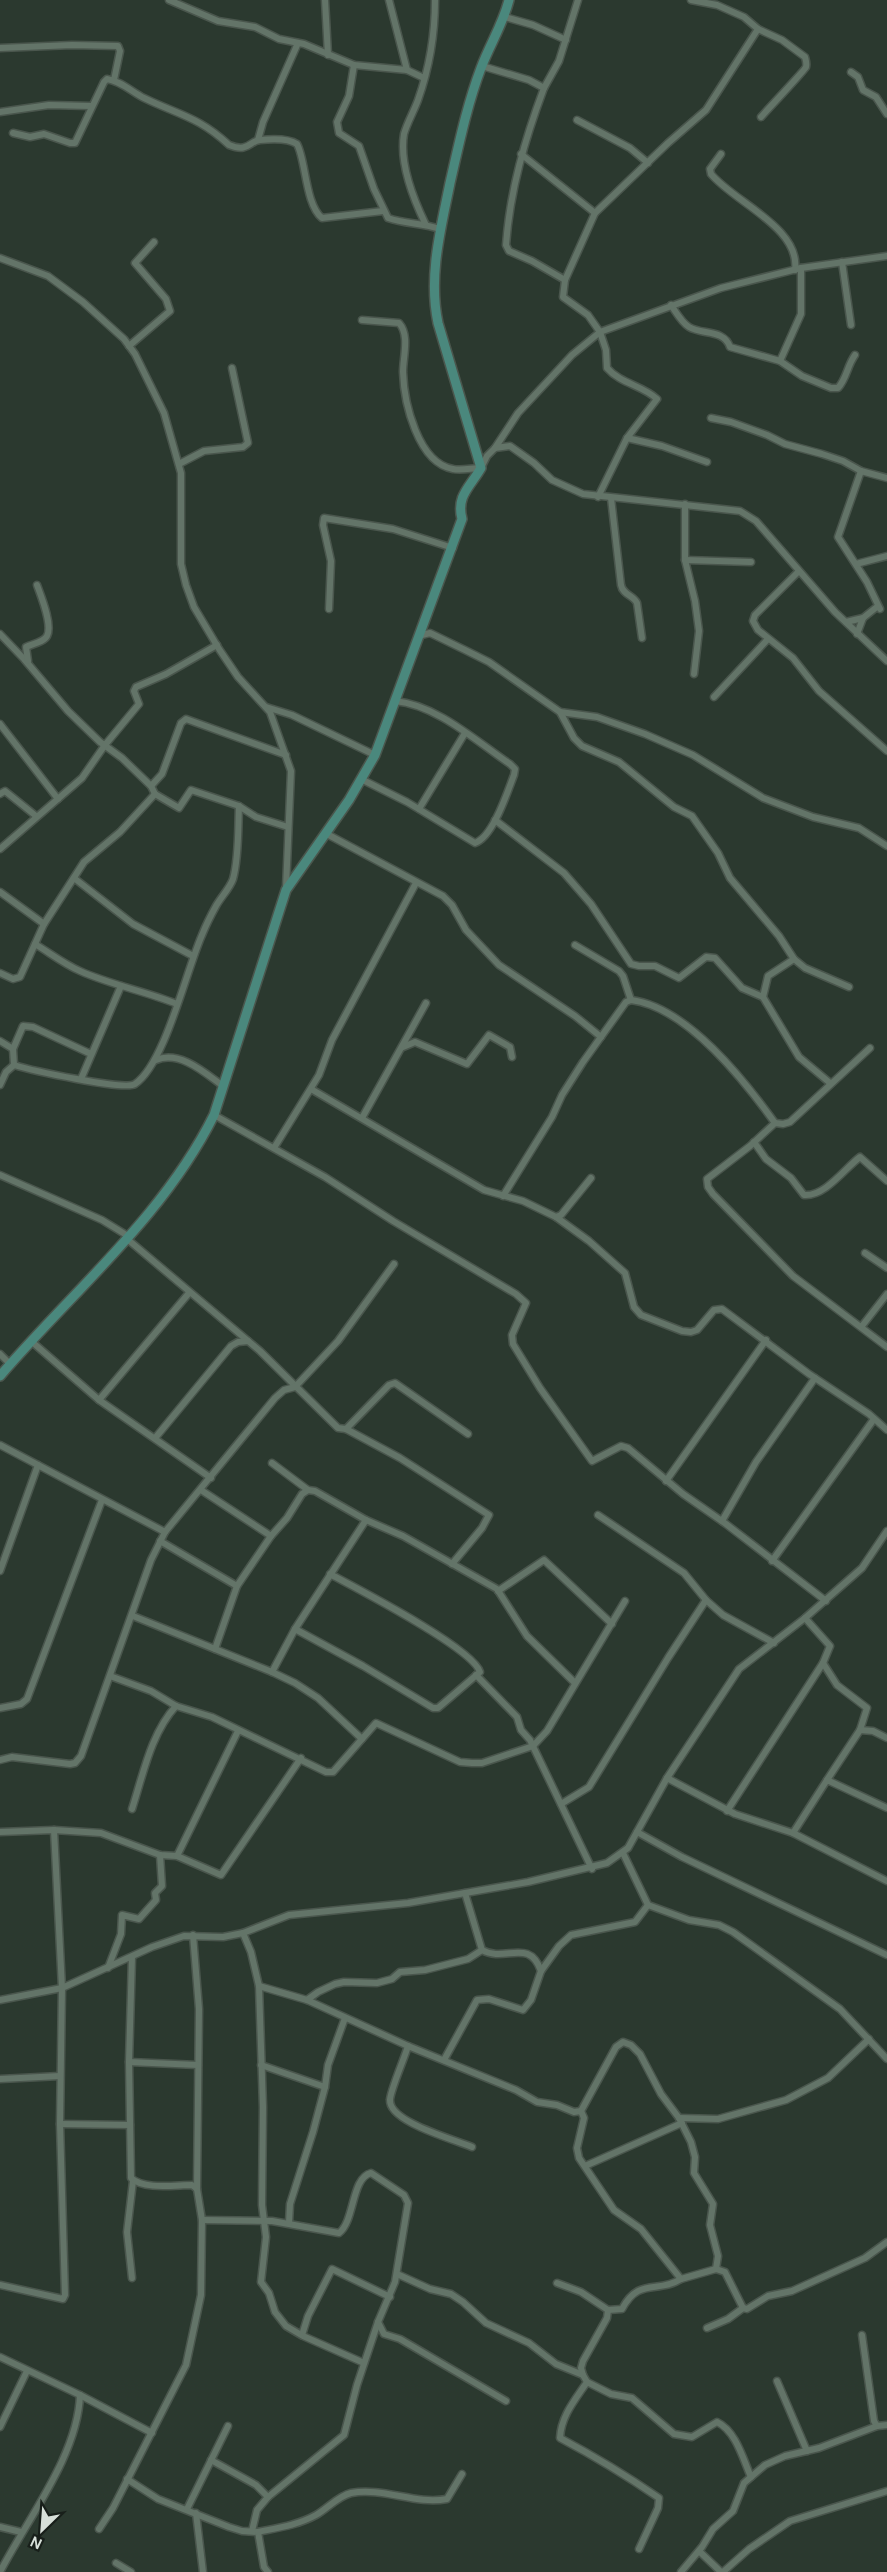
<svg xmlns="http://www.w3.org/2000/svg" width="887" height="2572" font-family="Karla,sans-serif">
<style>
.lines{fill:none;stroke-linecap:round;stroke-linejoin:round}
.street-casing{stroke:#4a564d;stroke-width:9}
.secondary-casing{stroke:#4a564d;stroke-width:12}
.street{stroke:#637468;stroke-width:6}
.secondary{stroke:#4a887d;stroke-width:9}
</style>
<rect width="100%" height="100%" fill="#2b392f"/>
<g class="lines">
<defs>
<g id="street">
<polyline points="169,0 218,21 255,27 279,39 304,44 354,65 407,70 424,78"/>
<polyline points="325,0 328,55"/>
<polyline points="389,0 407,70"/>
<path d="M691,0L717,5L744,17L758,29L782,40L805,57C806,61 807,63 806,67C805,70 768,109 761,117"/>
<polyline points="505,17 533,25 566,40"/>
<polyline points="0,48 72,45 118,46 120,51 114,80"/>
<path d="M354,65L349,96L337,122L339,133L359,146L374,189L388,218C405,224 423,223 440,229"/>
<path d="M482,66L529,80L544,88C525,139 510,190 506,245L509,251L532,261L565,280"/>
<polyline points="851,72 858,77 863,90 876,97 887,114"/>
<polyline points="544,88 559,61 578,0"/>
<polyline points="0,112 49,105 91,106"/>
<polyline points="577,120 630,148 648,163"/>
<path d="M13,133L30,137L44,134L70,143H75L104,82L107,79C121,81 132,92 144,98C179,115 199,117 229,145C249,153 249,141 260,140C270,139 288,138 297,144C306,160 305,204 322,218L383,211"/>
<polyline points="258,140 263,122 298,43"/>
<polyline points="521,154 595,213"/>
<path d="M721,154L710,169L711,174C734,202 801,228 795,270"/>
<path d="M425,223C413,198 399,163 404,134C407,123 414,111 418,100C429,69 435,33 435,0"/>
<polyline points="0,258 48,276 83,302 124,339 135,354 164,413 181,473 181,564 186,585 194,607 219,649 238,677 270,712 291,771 286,888"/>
<polyline points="842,262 851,325"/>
<path d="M671,305C676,312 681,322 689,327C702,335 724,329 730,347L780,361L802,376L831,388H838C847,378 847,366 855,355"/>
<path d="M362,320L399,323C410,335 403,357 403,372C404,403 418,463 453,469C461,471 472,468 481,468L487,456L495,448L510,446L534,463L552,480L583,494L740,511L756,521L835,612L887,661"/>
<polyline points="129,346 170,311 166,299 135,263 154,242"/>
<polyline points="780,361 801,314 801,268"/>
<polyline points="711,418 731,422 767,435 785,444 822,454 843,461 861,471 887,478"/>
<polyline points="627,438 662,446 707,462"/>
<polyline points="495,448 518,413 572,355 600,332 721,288 801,268 887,256"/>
<polyline points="179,464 204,451 243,447 248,443 232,368"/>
<polyline points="861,471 838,537 867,582 880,609"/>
<path d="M598,497L627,438L657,399C642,385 621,384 607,368L606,350L600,332L588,315L563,297L565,280L595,213L668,143L706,110L758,29"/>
<path d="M611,498L621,585C623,595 633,595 637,603L642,638"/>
<polyline points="685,504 685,560 695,601 699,631 694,674"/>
<polyline points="685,560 751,562"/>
<polyline points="856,564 887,556"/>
<polyline points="798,572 755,615 753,621 758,630 793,658 819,691 887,751"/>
<polyline points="329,609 331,561 323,525 324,518 393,529 453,548"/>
<polyline points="846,622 863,618 878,606"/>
<polyline points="0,634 24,659 68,711 100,742 122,758 151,786 155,794 179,808 191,790 239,806 256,817 288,827"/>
<polyline points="857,634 863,618"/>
<polyline points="418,636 430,633 465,650 489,662 560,712 597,717 645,734 693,755 763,798 813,817 859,828 887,846"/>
<path d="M28,661L26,647C32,644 44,642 47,636C53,625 41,596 37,585"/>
<polyline points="714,697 768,639"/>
<polyline points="266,707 292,715 375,755"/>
<polyline points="560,712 574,738 582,746 619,762 674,807 692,816 718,853 730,878 779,936 794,959 805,968 849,987"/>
<polyline points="0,724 58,799"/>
<path d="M361,779L407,802L475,843C493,837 507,793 514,775L515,769L510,764C476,741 437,705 395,701"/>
<polyline points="151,786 162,774 181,723 186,719 286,755"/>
<polyline points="0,794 5,791 36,816"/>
<polyline points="419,809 465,733"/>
<polyline points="495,820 564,873 591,904 631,964 639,966 655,966 679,978 706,957 715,958 742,988 763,997 799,1057 830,1083"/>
<polyline points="325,833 443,896 452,905 466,930 499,965 575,1016 601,1037"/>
<polyline points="0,849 82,778 105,745 139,704 134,691 136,687 166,674 217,645"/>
<polyline points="74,878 133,924 193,956"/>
<polyline points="0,892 44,924"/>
<path d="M35,944C50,953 64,964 80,971C111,985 145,991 177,1004"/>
<polyline points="575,945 619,971 623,976 631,1000"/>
<polyline points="0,973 13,979 20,977 44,924 84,862 120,832 155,794"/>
<polyline points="763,997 768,976 794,959"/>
<polyline points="0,1041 13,1049"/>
<polyline points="403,1047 415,1042 467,1064 489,1035 510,1047 512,1057"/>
<polyline points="870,1048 790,1122 783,1124 775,1123 750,1146 707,1179 708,1187 713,1194 793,1276 887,1347"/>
<path d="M156,1060C180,1050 205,1073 223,1086"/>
<path d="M14,1065C30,1070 125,1091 135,1084C165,1064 186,971 202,935C206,925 211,915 216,906C221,897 230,888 233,879C239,858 238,828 239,806"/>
<polyline points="14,1065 13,1049 23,1026 33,1027 91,1054"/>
<polyline points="81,1079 121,986"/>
<polyline points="0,1085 6,1072 14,1065"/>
<polyline points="311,1089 484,1190 523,1201 556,1217 589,1241 625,1273 634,1307 641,1315 682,1331 691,1332 697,1330 714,1310 722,1309 809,1374 869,1414 887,1430"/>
<polyline points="214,1115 325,1177 393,1221 516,1294 526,1303 512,1335 513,1344 540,1388 592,1461 621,1446 628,1448 683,1494 726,1524 826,1601"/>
<polyline points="362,1118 426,1003"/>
<path d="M754,1142L766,1159L791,1178L804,1195C825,1197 845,1168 860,1157L887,1181"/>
<polyline points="274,1148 319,1075 332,1040 416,883"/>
<polyline points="0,1175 102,1220 128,1236"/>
<path d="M503,1196L552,1117L562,1095L583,1062L626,1002L631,1000C687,1007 744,1080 775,1123"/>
<polyline points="556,1217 561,1215 591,1178"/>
<polyline points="126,1238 260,1351 338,1428 346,1429 400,1458 489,1515 482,1528 452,1564"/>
<polyline points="865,1253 887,1268"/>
<polyline points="862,1326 887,1294"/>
<polyline points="31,1341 99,1400 211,1478"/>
<polyline points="0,1354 10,1364"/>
<polyline points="99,1400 189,1293"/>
<polyline points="346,1429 389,1385 395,1383 468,1434"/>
<polyline points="156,1437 231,1346 238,1342 248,1341"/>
<polyline points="0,1445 165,1532"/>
<polyline points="272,1463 308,1490 315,1491 366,1520 403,1536 497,1589 527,1636 575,1683"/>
<polyline points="666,1481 766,1340"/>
<polyline points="201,1490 271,1536"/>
<polyline points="598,1515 684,1573 706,1600 723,1615 774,1643"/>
<polyline points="722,1521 756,1462 815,1378"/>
<polyline points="160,1541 237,1586"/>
<polyline points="772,1561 874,1419"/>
<polyline points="0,1571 38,1465"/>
<polyline points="498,1591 544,1560 612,1624"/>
<polyline points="133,1616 272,1672 295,1683 318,1698 362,1739"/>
<path d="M295,1629L363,1666L433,1708H438L480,1672C473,1648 356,1588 330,1574"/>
<polyline points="215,1649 237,1586 271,1536 287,1518 302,1494 308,1490"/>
<polyline points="823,1663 837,1685 867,1708 860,1730 827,1780"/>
<polyline points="272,1672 295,1629 366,1520"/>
<polyline points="476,1675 517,1717 521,1730 530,1740 592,1869"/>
<polyline points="110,1676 151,1691 176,1706 212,1717 326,1772 333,1772 376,1723 460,1762 472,1763 482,1763 533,1746 547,1731 625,1601"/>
<polyline points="0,1708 21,1704 27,1699 102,1500"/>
<polyline points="860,1730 873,1731 887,1738"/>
<polyline points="0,1760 12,1757 70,1764 75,1763 81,1756 151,1560 165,1532 275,1398 284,1390 295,1387 338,1341 394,1264"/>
<polyline points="667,1778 735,1814 793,1833 827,1780 887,1808"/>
<polyline points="561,1804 589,1787 668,1658 706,1600"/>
<path d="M132,1809C143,1775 151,1733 176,1706"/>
<polyline points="727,1811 823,1663 830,1646 805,1618"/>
<polyline points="0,1832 54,1830 101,1833 160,1855 177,1856 221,1875 301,1758"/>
<polyline points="637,1832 682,1857 887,1955"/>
<polyline points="793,1833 887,1881"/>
<polyline points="623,1853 648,1905 689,1920 719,1925 733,1932 840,2009 887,2059"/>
<polyline points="177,1856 238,1731"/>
<path d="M465,1893L482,1950C505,1963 529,1937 541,1971"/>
<polyline points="243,1933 251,1952 259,1986 263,2107 262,2205 266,2237 261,2282 269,2293 275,2312 286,2326 303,2336 364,2363"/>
<polyline points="193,1935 199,2009 197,2189"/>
<polyline points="108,1968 121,1934 122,1915 139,1919 156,1900 155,1893 162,1886 160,1855"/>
<polyline points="259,1986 307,2000 408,2046 516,2090 537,2102 557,2105 574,2112 581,2111"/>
<polyline points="0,2000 62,1988 152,1947 184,1936 223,1937 243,1933 289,1915 408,1903 528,1882 607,1863 628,1848 667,1778 739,1669 805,1618 862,1568 887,1531"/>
<polyline points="307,2000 318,1992 335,1984 344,1982 377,1983 392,1979 400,1972 425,1970 468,1959 482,1950"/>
<path d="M408,2046C405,2057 390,2091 390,2100C389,2122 453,2139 472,2147"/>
<polyline points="444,2060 477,2000 489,1999 523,2010 531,2000 541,1971 559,1946 571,1935 635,1922 648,1905"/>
<polyline points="129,2062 198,2065"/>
<polyline points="261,2065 325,2087"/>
<polyline points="0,2079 60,2076"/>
<polyline points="581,2111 616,2047 623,2042 631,2045 640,2054 661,2094 679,2118 691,2142 695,2157 694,2173 713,2204 710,2225 718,2256 716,2269"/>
<polyline points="581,2111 584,2118 577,2148 579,2158 614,2210 641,2229 681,2279 716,2269 725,2272 743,2308"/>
<polyline points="679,2118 718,2119 786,2100 828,2078 869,2039"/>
<polyline points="60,2124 130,2125"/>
<polyline points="585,2166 682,2123"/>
<path d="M202,2220L272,2221L339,2233C355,2221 351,2178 371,2173L404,2195L408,2203L395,2282L378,2322L357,2385L344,2435L268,2497L257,2510L252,2531"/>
<polyline points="289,2223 290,2204 313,2132 325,2087 328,2065 345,2018"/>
<path d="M397,2274L430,2289L451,2294L463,2302L486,2323L529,2343L556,2364L583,2375L587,2382C575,2400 561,2416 560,2438C594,2456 627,2476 659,2498L658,2508L639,2549"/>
<polyline points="132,2278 127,2232 133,2181"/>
<polyline points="557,2283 581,2292 608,2310 607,2318 583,2361 581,2368 583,2375"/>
<polyline points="0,2285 63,2299 65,2295 60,2124 62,1988 54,1830"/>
<path d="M608,2310L622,2309C639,2277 657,2294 681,2279"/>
<polyline points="378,2322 384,2334 400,2339 506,2401"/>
<polyline points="707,2328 728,2319 743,2308 747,2309 768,2296 792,2291 865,2258 887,2242"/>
<polyline points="302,2335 308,2316 332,2269 390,2297"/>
<polyline points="862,2335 874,2421 877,2426"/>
<polyline points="0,2357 80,2395 152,2433"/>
<polyline points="777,2381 807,2451"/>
<path d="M587,2382L611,2394L632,2398L674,2434L692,2437L717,2422C736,2431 743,2459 751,2477"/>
<polyline points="0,2427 27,2371"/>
<polyline points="211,2460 256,2485 268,2497"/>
<polyline points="127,2479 158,2499 229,2527 242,2531 258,2532 264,2567 268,2572"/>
<polyline points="187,2509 228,2426"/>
<polyline points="196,2513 203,2572"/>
<polyline points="0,2527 21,2532"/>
<path d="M99,2529L113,2508L186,2365L201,2295L202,2220L197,2189L192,2185C175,2185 144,2190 131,2178L129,2062L132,1957"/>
<path d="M258,2532C277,2528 298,2525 316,2515C327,2509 338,2496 351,2493C384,2487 415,2505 447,2499L462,2474"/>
<polyline points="699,2551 721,2572"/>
<polyline points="116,2563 131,2572"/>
<path d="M0,2572C28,2518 78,2455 80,2395"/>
<polyline points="681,2572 702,2547 713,2529 733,2511 744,2483 765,2465 785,2456 819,2448 877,2426 887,2425"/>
<polyline points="723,2572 749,2549 790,2521 887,2491"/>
</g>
<path id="secondary" d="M0,1376C73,1291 164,1216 214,1115L286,890L349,800L375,755L462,519C456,496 470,487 481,468L438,323C428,276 441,228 450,183C459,144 467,105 481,68C490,44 503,24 509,0"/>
</defs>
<use href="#street" class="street-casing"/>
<use href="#secondary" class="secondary-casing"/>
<use href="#street" class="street"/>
<use href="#secondary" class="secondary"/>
</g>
<g transform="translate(42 2530) rotate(205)" stroke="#181f1a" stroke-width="4.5" paint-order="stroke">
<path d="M0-4.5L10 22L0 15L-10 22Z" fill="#d7e0d9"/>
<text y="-9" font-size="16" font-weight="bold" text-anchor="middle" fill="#d7e0d9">N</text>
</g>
</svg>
